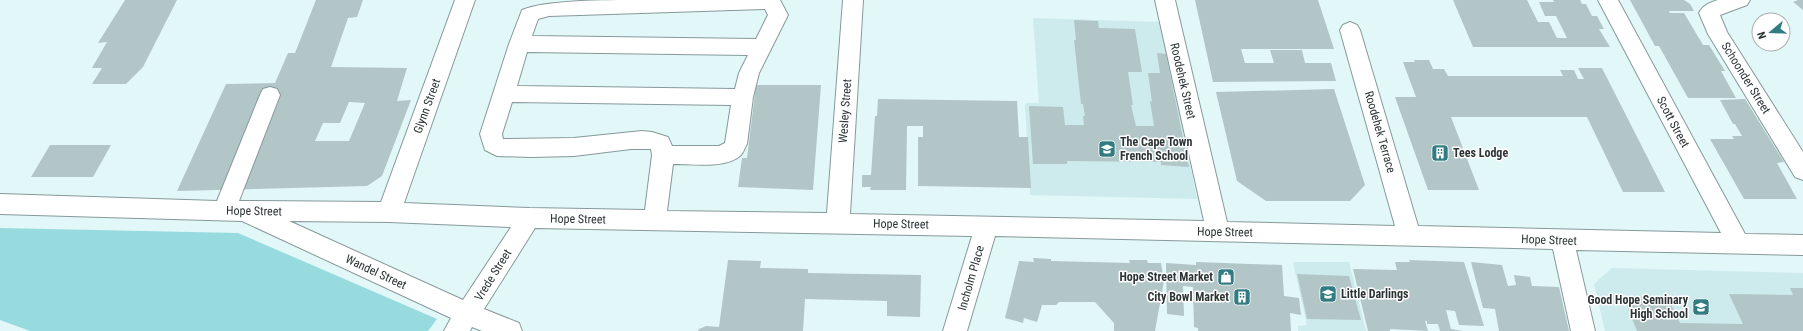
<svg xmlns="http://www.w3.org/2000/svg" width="1803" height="331" font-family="'Roboto Condensed',sans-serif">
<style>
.built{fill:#cdeaec}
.green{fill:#97dbdf}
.building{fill:#b2c6c7;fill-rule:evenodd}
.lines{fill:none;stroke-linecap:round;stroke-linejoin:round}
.minor-casing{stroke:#86999a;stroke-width:2}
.minor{fill:#fff;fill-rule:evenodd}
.labels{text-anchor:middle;stroke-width:3;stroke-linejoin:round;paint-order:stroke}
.street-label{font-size:12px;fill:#2d3435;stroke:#fff}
.poi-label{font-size:12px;font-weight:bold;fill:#2d3435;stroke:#fff;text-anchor:start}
</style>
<rect width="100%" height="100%" fill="#e2f7f8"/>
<g class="built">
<polygon points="1033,18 1161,22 1197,199 1030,195 1025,103 1039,103"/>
<polygon points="1293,262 1349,262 1366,331 1298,331 1298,326 1307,325"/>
<polygon points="1612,268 1803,273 1803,331 1605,331 1594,284"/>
</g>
<polygon class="green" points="0,228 238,233 437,319 428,331 30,331 0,320"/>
<g class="building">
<polygon points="125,0 177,0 143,67 126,84 92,84 102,68 92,68 107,42 98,43"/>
<path d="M316,0H363L357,17L348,18L331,67L407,68L397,101L411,100L382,176L367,186L177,191L226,84L275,83L288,53H295ZM349,102L365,103L349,141H315L323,123H340Z"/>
<polygon points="1195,0 1318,0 1334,49 1241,49 1245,63 1274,63 1270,50 1302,50 1305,63 1331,63 1336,81 1213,82"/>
<polygon points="1453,0 1527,0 1538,22 1549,22 1557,38 1567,38 1556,16 1545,16 1539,2 1554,2 1553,0 1580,0 1582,4 1586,4 1592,16 1597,16 1604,29 1599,29 1610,47 1473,47"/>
<polygon points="1630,0 1684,0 1690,4 1694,11 1669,11 1670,13 1684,13 1703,45 1709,45 1725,71 1721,71 1736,98 1688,98 1659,46 1655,46"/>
<polygon points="1798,0 1803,0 1803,10 1793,2"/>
<polygon points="1074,20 1098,21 1099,28 1135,29 1142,72 1128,72 1133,105 1131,105 1136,126 1154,126 1150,101 1152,102 1148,73 1160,73 1157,53 1166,54 1189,167 1161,165 1161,162 1067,161 1067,164 1033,164 1029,106 1063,107 1065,125 1084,125 1083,116 1085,116 1083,104 1081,104 1074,40 1076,40"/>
<polygon points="1414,60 1429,60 1433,69 1444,69 1448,76 1563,76 1560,70 1574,70 1578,79 1584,79 1578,68 1602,68 1665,192 1623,192 1587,117 1451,117 1479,190 1428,190 1395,97 1416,97 1403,62 1415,62"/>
<polygon points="756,85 821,85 813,190 738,187 742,158 747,158"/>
<polygon points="1334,89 1365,185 1350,201 1266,201 1237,181 1216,92"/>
<polygon points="878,99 1017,101 1019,137 1028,137 1031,188 918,186 918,137 923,137 923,126 907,126 906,190 870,190 871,187 862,187 862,175 871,175 875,116 877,116"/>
<polygon points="1745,99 1784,162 1777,163 1797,199 1744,199 1710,139 1734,139 1732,136 1742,136 1735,124 1733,124 1720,100"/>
<polygon points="50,145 111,145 93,177 31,177"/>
<polygon points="1033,258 1051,259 1051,261 1130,263 1129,260 1147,260 1148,263 1161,263 1164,281 1155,331 1114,331 1114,323 1095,302 1059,302 1056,305 1042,305 1037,322 1024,318 1023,323 1005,318 1019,261 1034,262"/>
<polygon points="728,260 761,261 760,268 808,269 808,273 921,275 920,317 887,316 887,301 805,299 803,331 698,331 699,329 706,326 719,327"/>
<polygon points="1409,260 1464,262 1484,326 1459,325 1455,311 1446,310 1451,329 1463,331 1440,331 1438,324 1427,324 1427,321 1425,321 1428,331 1390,329 1390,331 1368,331 1353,269 1397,270 1395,262 1410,262"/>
<polygon points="1196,262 1282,265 1284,296 1299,298 1301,315 1290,313 1291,331 1198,331 1198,328 1194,327 1193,287 1183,286 1184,316 1167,314 1166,263 1196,265"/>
<polygon points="1471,262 1502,265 1508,286 1516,285 1514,275 1530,277 1532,286 1559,287 1569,331 1499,331 1495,309 1483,308"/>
<polygon points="1297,274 1349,276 1361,320 1307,319"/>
<polygon points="1790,288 1803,288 1803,331 1637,331 1623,297 1668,298 1680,323 1743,324 1729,294 1793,295"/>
</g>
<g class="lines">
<defs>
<g id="minor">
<path d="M455,0H475L404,203L529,208L645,210L652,155L651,149H631L574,156L531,157L497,156L485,150L480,134L509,44L522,10C546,0 607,0 636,0C684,0 732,0 780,0L788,15L759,73L753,97L747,144C745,147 743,153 741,155C727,169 691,164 673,164L667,211L827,213L843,0H863L850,214L1204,221L1155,0H1175L1227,222L1395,226L1340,30L1343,25L1350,22L1357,25L1360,30L1418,226L1721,233L1598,0H1618L1745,234L1803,235V255L1576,250L1595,331H1571L1553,249L995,236L967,331H943L972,236L535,228L484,309L519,323L522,331H482L472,327L470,331H444L451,318L242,221L0,214V194L217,201L260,95L263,89L270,87L277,89L280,95L239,201L381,202ZM765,9L768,15L756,39L532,36L538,19L549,16ZM527,52L748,55L739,73L735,89L517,86ZM512,102L731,105L725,143L719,146H672L668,137L652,132L642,131L574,138L503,139L502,134ZM289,221L389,222L511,227L463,300Z"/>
<path d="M1718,0H1750L1747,5L1720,15L1727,32L1803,152V180L1795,177L1708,34L1699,13C1703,5 1709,3 1718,0Z"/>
</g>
</defs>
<use href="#minor" class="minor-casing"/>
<use href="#minor" class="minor"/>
</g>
<defs>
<symbol id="school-square" viewBox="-11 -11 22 22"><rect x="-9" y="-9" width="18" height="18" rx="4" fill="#327b80" stroke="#fff"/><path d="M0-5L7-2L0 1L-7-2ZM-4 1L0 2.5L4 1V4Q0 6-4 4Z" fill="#fff"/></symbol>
<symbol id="building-square" viewBox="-11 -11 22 22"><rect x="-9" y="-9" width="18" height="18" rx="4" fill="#327b80" stroke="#fff"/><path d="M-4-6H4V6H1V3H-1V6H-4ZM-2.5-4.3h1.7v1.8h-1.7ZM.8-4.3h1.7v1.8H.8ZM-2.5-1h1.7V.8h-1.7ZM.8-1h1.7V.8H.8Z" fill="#fff"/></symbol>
<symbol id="shop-square" viewBox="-11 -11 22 22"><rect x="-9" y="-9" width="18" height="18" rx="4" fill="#327b80" stroke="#fff"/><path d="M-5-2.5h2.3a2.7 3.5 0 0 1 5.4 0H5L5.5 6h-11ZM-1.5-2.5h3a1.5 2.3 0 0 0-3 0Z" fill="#fff"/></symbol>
</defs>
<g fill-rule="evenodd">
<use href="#school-square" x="1097" y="139" width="20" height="20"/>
<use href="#building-square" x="1430" y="143" width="20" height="20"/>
<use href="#shop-square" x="1216" y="267" width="20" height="20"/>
<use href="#school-square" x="1318" y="284" width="20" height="20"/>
<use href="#building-square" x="1232" y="287" width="20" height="20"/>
<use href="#school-square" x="1691" y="297" width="20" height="20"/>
</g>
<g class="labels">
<g class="street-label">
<text transform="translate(1746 78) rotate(58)" y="4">Schoonder Street</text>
<text transform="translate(1183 81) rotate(77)" y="4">Roodehek Street</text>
<text transform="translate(427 106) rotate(-70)" y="4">Glynn Street</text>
<text transform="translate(845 111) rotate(-86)" y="4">Wesley Street</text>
<text transform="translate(1673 122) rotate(62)" y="4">Scott Street</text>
<text transform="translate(1380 132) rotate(74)" y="4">Roodehek Terrace</text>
<text transform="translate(254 211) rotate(1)" y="4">Hope Street</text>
<text transform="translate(578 219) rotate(1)" y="4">Hope Street</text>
<text transform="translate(901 224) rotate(1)" y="4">Hope Street</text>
<text transform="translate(1225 232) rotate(1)" y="4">Hope Street</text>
<text transform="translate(1549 240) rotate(2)" y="4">Hope Street</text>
<text transform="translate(376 272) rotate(25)" y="4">Wandel Street</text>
<text transform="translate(493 275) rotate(-58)" y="4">Vrede Street</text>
<text transform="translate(971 278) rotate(-74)" y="4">Incholm Place</text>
</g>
<g class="poi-label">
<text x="1120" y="146">The Cape Town<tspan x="1120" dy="14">French School</tspan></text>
<text x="1453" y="157">Tees Lodge</text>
<text x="1213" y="281" text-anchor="end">Hope Street Market</text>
<text x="1341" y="298">Little Darlings</text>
<text x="1229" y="301" text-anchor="end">City Bowl Market</text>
<text x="1688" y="304" text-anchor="end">Good Hope Seminary<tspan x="1688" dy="14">High School</tspan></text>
</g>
</g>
<g transform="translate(1771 32) rotate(251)"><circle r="19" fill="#ffffff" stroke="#abaeae"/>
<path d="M0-3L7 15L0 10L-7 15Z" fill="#327b80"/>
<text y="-6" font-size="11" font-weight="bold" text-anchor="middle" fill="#2d3435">N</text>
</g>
</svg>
